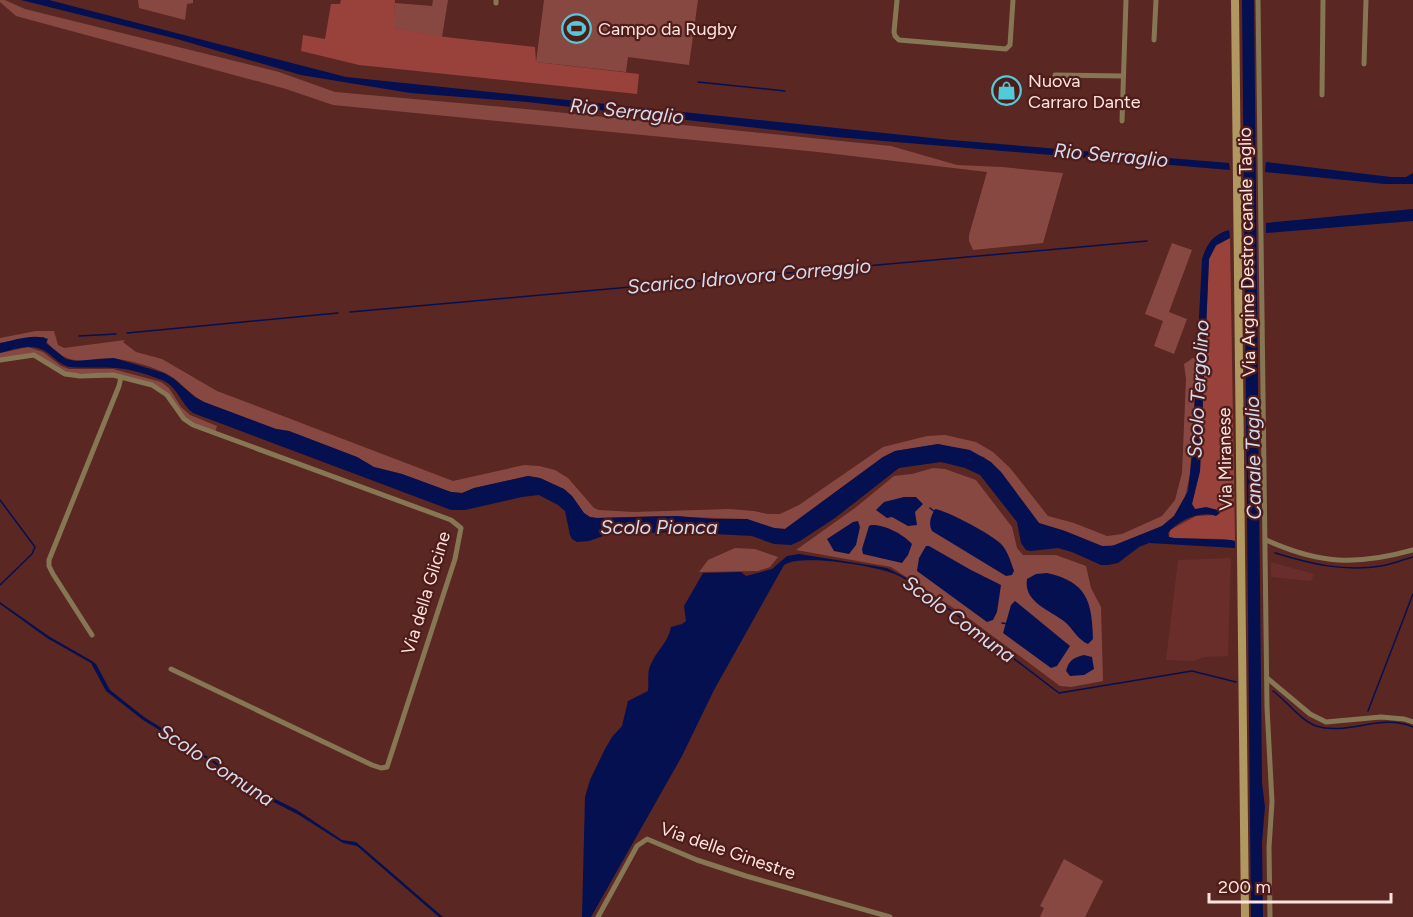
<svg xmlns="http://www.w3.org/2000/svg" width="1413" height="917" font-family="Figtree,sans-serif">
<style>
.built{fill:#692e29}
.green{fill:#884842}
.forest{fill:#99423c}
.water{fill:#051051}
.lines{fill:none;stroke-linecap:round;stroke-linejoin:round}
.stream{stroke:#051051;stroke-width:1.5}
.minor{stroke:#867653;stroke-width:5}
.secondary{stroke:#b19860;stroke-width:8}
.labels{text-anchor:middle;stroke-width:4.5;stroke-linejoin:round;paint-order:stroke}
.poi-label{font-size:18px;fill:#fee3df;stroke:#4e1c19;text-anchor:start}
.street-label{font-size:18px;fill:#fee3df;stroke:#4e1c19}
.water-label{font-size:20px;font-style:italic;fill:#d3dcf0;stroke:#4e1c19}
</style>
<rect width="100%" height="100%" fill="#5a2723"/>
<g class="built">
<polygon points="1231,558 1228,656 1205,657 1194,661 1166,660 1178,560"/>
<polygon points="1271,562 1314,574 1311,581 1271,577"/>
</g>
<g class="green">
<polygon points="0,0 5,0 25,9 279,72 335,92 526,109 891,146 957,165 1002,167 1063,173 1043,243 973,250 969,241 969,235 987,172 818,152 333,105 286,89 16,16 0,2"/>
<polygon points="138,0 193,0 193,3 187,4 185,20 139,8"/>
<polygon points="433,0 448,0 442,37 393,28 395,3 432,6"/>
<polygon points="544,0 698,0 689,65 628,57 626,72 536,62"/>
<polygon points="1172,243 1192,250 1169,312 1187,319 1174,354 1154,346 1163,321 1145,314"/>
<path d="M36,331H54L58,345L64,348L125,340L123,342L136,352L162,359L217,391L453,481L524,465L539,466L555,470L568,478L594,508L599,510L634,512L729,509L754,511L768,514H780L799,505L883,447L927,436L945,435L976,442L993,452L1010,468L1048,516L1074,523L1107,536L1122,534L1162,516L1175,500L1182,473L1186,379L1184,364L1193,358L1197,359L1190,474L1185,498L1174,516L1162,526L1117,545L1102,546L1065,531L1039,523L1001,472L984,457L938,444L895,451L883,457L785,529L774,528L747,519L657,516L597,518L590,517L584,513L572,496L564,489L540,478L528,476L474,488L462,493L451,492L402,474L374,467L357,457L289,431L276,429L204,402C192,396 185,387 175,379C160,368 136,362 118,359C94,355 76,369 56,351C51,347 47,343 44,337L27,338L0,343V338Z"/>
<polygon points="28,347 43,352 61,366 69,369 113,369 161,382 169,388 181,407 190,415 217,426 215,433 187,420 167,393 153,384 118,374 69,373 58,369 36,353 0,359 0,353"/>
<polygon points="933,468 945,469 976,480 1012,527 1017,548 1023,555 1056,555 1086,566 1091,588 1101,607 1103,681 1071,687 1060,686 967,617 891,567 796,550 855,508 894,476 912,474"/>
<polygon points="735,548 755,549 778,557 770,567 758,571 699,572 708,560"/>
<polygon points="1064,859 1103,881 1085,917 1040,917 1044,908 1040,906"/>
</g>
<g class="forest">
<polygon points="341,0 395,0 394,28 445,37 535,47 536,62 639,74 637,94 359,65 301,51 303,35 325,39 331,4 340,4"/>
<polygon points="1230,238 1235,541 1224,539 1174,538 1169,537 1170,530 1196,516 1213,515 1215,509 1195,509 1192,504 1200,471 1209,259 1216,246"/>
</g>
<g class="water">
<polygon points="21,0 49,0 346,77 951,140 1229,163 1230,170 836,137 527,102 410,93 301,75 177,39"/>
<polygon points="1242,0 1254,0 1262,783 1265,807 1262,842 1263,917 1251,917"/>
<polygon points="1266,162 1391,177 1406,177 1413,173 1413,184 1385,184 1265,172"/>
<polygon points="1413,209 1413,221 1266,233 1266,223"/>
<path d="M1229,230L1230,238L1216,245L1209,259L1200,471L1192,504L1195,509L1206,507L1218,510L1220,513L1216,516C1201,510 1178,520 1168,533L1169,537L1174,538L1231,540L1235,541V548L1149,543L1139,547L1118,563L1108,565H1101L1072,552L1058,548L1031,551L1026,550L1021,543L1017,522L980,475L965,468L941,462L899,468L835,518L800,541L791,545L774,544L752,536L676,532L609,534L589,541L577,542L572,539L570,535L565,511L558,505L539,495L522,497L465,510H451L193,413C182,405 178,389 166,382C161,379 153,377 148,375C115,364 101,369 69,367C60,364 55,359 48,353C33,342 17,349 0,353V343C15,340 34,333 48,339L46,343L66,359L76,361L114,358L164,373L174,379L195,397L204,402L276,429L289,431L357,457L374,467L402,474L451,492L462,493L474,488L528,476L540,478L564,489L572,496L584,513L590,517L597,518L677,516L713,519H747L774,528L785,529L883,457L895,451L938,444L970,450L991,462L1001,472L1039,523L1065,531L1102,546H1112L1162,526L1174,516L1188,491L1192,455L1202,259C1207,243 1214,234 1229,230Z"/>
<polygon points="904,497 916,497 923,504 915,512 917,525 908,526 892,517 887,518 876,510 884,502"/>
<path d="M935,509C946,510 995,536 1002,545C1008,552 1011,562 1014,571L1012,575L1006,576L932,531C928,523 931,516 935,509Z"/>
<polygon points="858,521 860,527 856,545 849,554 834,551 827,539 853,522"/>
<path d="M871,525C884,524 903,534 912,544L908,555L902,563L863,554L862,549L869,526Z"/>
<polygon points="926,546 929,546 971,570 1001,585 997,612 993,620 987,622 917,571 919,558"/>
<path d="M799,554L887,568L916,583L946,605V609C930,597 914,583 895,574C877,566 799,553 784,565L714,690L682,756L591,917H582L585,797L590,780L605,749L612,737L622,726L628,701L648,691C649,683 647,673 650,666C656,651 668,643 671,627L682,624L686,621L684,606L703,573L741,572L746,576L772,569L787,556Z"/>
<path d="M1047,573C1087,582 1092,601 1093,639L1088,644C1078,640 1073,629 1065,622C1050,610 1023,602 1027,579L1036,574Z"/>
<polygon points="1015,601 1070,646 1057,666 1051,668 1003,633 1011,605"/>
<polygon points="0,602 50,637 92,661 96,664 110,690 144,717 216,762 245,784 297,810 342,840 356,842 443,917 439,917 357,846 343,843 299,815 244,787 215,764 143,720 106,691 91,663 47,638 0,604"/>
<path d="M1084,655L1092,657L1094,669L1084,675L1070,676L1066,671C1069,660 1073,658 1084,655Z"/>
</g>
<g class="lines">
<g class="stream">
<polyline points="698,82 785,91"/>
<polyline points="350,312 1147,241"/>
<polyline points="127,333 338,313"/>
<polyline points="79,336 116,334"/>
<polyline points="0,500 35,547 32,554 0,585"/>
<polyline points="930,508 935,512"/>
<path d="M1275,553C1311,564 1344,572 1381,566C1392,564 1402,560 1413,557"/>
<polyline points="945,606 1059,693 1192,671 1236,682"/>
<polyline points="1002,623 1008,624"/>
<path d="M1273,691C1287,701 1300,720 1316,726C1348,736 1381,713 1413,727"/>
<polyline points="1368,711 1413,594"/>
</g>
<g class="minor">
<polyline points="897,0 894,32 895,36 899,40 1006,49 1010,45 1013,0"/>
<polyline points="1258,0 1267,707 1272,802 1269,847 1270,917"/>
<polyline points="496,3 496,0"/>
<polyline points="1154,40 1156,0"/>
<polyline points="1364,64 1366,0"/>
<polyline points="1055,75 1123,76"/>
<polyline points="1322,95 1323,0"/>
<polyline points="1122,121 1126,0"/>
<polyline points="0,360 34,355 65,374 80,376 113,375 152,385 167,395 184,419 193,425 451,520 461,528 455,559 387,767 381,768 372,765 171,669"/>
<path d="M1266,540C1319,564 1356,566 1413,550"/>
<polyline points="92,635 53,574 49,566 49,560 119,386 121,377"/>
<polyline points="1267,678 1310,714 1326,722 1381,717 1404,719 1413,722"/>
<polyline points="598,917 637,846 647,839 697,860 746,876 890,917"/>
</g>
<polyline class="secondary" points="1235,0 1245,917"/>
</g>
<defs>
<symbol id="stadium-ring" viewBox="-11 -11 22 22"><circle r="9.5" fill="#4e1c19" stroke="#52cbd9" stroke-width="1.5"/><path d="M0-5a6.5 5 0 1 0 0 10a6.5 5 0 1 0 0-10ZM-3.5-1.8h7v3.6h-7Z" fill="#52cbd9"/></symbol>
<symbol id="shop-ring" viewBox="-11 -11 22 22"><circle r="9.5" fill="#4e1c19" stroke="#52cbd9" stroke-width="1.5"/><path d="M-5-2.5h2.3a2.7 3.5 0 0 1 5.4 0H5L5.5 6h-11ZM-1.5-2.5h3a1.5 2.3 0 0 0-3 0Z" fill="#52cbd9"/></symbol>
</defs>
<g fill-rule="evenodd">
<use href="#stadium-ring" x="560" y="12" width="33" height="33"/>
<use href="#shop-ring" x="990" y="74" width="33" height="33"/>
</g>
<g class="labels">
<g class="poi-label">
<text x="598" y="35">Campo da Rugby</text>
<text x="1028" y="87">Nuova<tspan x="1028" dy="21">Carraro Dante</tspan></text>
</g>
<g class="street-label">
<text transform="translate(1247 252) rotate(-91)" y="6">Via Argine Destro canale Taglio</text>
<text transform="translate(1225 459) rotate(-91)" y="6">Via Miranese</text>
<text transform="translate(426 593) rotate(-73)" y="6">Via della Glicine</text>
<text transform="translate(728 851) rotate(19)" y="6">Via delle Ginestre</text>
</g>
<g class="water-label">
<text transform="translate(627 111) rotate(6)" y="7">Rio Serraglio</text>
<text transform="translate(1111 155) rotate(5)" y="7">Rio Serraglio</text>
<text transform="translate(749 276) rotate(-5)" y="7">Scarico Idrovora Correggio</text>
<text transform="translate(1198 389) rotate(-87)" y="7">Scolo Tergolino</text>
<text transform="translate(1253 458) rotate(-91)" y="7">Canale Taglio</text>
<text x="659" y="534">Scolo Pionca</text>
<text transform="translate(959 619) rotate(36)" y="7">Scolo Comuna</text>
<text transform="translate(216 765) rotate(33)" y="7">Scolo Comuna</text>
</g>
</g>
<path d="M1209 893v9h182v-9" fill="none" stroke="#fee3df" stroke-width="3"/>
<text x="1218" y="893" font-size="18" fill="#fee3df" stroke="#4e1c19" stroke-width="4.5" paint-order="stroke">200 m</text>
</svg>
